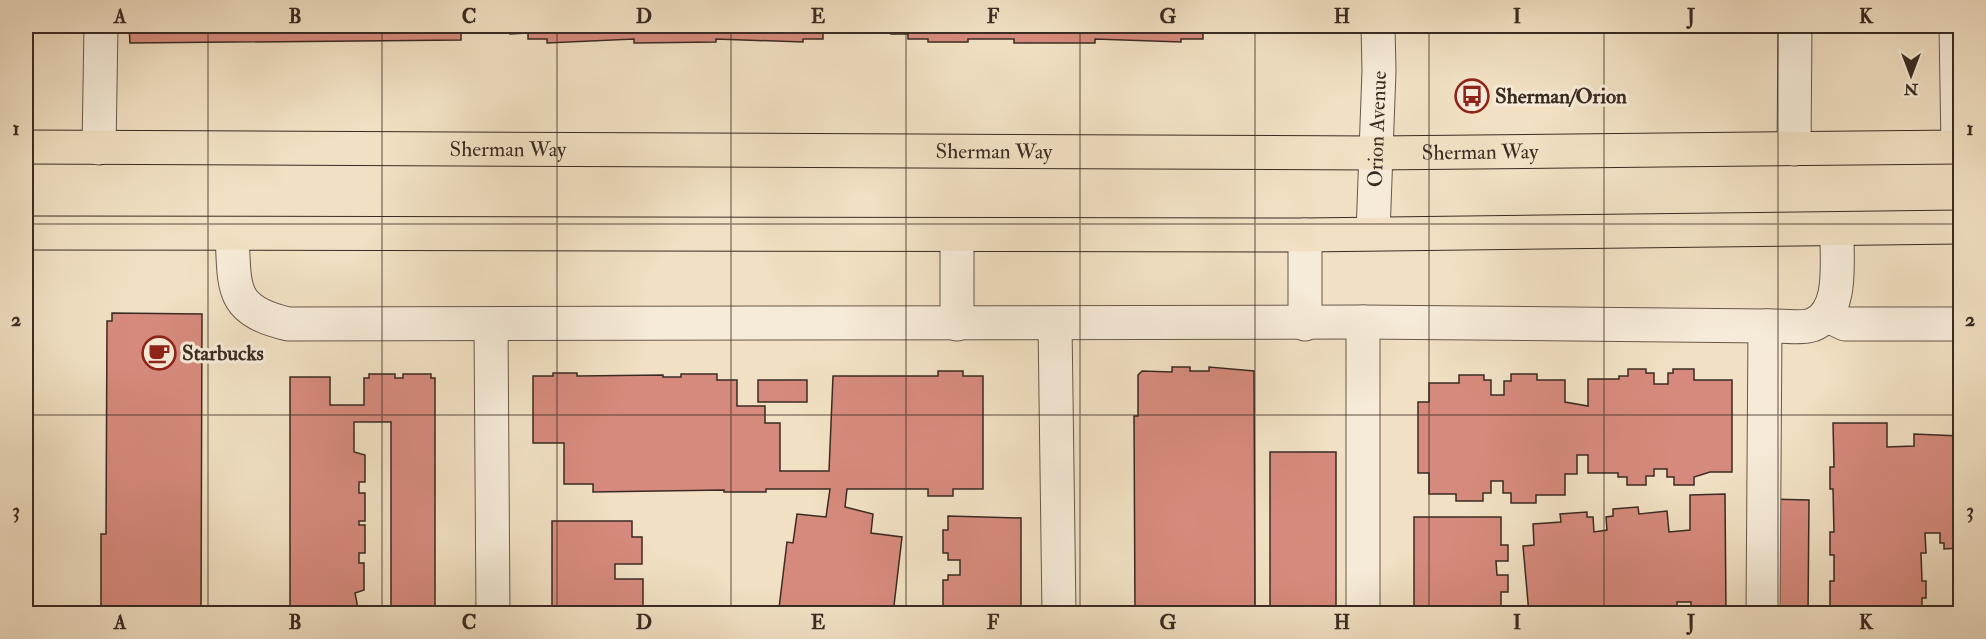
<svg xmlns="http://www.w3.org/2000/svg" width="1986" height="639" font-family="'IM FELL Double Pica',serif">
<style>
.building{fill:#d68a7d;stroke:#3a2b22;stroke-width:1.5}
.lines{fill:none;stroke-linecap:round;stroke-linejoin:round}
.minor-casing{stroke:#68584a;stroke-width:35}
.major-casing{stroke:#3a2b22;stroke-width:35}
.minor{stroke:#f6ebd8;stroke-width:33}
.major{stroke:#f1e0c3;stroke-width:33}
.grid{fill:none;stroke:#3a2b22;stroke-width:1.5;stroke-opacity:0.55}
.labels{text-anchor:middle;stroke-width:6;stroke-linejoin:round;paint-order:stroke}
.poi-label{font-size:21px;font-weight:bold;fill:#3a2b22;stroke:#f6ebd8;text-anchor:start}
.street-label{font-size:21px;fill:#3a2b22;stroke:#f6ebd8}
.neatline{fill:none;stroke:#3a2b22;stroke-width:2}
.grid-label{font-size:20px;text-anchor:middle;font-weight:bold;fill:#3a2b22}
</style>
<rect width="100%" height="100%" fill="#f1e0c3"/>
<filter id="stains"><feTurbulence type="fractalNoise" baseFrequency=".00333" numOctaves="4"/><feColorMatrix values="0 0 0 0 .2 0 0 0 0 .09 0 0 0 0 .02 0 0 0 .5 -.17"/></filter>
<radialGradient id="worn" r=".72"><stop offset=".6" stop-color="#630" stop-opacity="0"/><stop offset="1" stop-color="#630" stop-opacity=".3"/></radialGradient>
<g class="building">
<polygon points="129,26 461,26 461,40 130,43"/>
<polygon points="510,26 841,26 841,32 823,32 823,39 803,39 803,42 716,39 716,42 634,43 634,39 547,43 547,39 528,39 528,33 510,34"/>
<polygon points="891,26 1221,26 1221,33 1203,33 1203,39 1181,39 1181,42 1095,39 1095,43 1014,43 1014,39 968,39 968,42 928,42 928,39 908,39 908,34 891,34"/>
<polygon points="112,313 202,314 201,614 101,614 101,534 106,534 107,321 112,321"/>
<polygon points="1172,367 1190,367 1190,371 1209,371 1209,367 1254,371 1255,614 1135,614 1134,416 1138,416 1138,375 1142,371 1172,372"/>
<polygon points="1628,369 1646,369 1646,373 1654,373 1654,384 1668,384 1668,373 1673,373 1673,369 1694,369 1694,380 1732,380 1732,472 1710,472 1694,477 1694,485 1674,485 1674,477 1667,477 1667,469 1654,469 1654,476 1646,476 1646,485 1627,485 1627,477 1618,477 1618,473 1588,473 1588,455 1577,455 1577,474 1565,474 1565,495 1536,495 1536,503 1511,503 1511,493 1503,493 1503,481 1491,481 1491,493 1483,493 1483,501 1456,501 1456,494 1429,494 1429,473 1418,473 1418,402 1429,402 1429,383 1459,383 1459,375 1484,375 1484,380 1491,380 1491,395 1504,395 1504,381 1511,381 1511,374 1537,374 1537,380 1565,380 1565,402 1588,406 1588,379 1619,379 1619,376 1628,376"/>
<polygon points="938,371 963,371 963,376 983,376 983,489 953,489 953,496 928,496 928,489 847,489 845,507 873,514 871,533 902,537 893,614 802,614 802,611 779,608 787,542 793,543 797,514 826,517 830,489 766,489 766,492 724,492 724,490 593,492 593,484 564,484 564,443 533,443 533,376 553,376 553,373 577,373 577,376 663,375 663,377 681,377 681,374 717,374 717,380 737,380 737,406 765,406 765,423 780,423 780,471 829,471 833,376 938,376"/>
<polygon points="369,374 395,374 395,378 403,378 403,374 431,374 431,378 435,378 435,606 391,606 391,422 354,422 354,452 365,455 365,482 359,482 359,493 365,493 365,521 359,521 359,525 365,525 365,553 359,553 359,563 364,563 364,590 355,593 359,614 290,614 290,377 330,377 330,405 364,405 364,378 369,378"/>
<rect x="758" y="380" width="49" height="22"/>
<polygon points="1833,423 1887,423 1887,447 1914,446 1914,434 1960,436 1960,548 1944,549 1944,543 1940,543 1940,533 1925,533 1926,553 1921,553 1922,581 1926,581 1926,598 1922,598 1922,614 1833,614 1833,606 1830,606 1830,581 1834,581 1834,555 1830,555 1830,532 1834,532 1833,489 1830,489 1830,467 1834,467"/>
<rect x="1270" y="452" width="66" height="162"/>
<polygon points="1725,494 1726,614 1691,614 1691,602 1677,602 1677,614 1529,614 1523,546 1534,545 1533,524 1561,522 1560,514 1587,512 1587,517 1593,517 1594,532 1607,530 1606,517 1613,516 1613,509 1638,507 1639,514 1667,511 1669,532 1690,530 1690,495"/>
<polygon points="1773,499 1809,500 1808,614 1772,614"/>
<polygon points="948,516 1021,518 1021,614 943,614 943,580 948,580 948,575 960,575 960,560 948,560 948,553 943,553 943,530 948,530"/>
<polygon points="1414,517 1501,517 1501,545 1508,545 1508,561 1496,561 1497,575 1508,575 1508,592 1501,592 1501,614 1414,614"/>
<polygon points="552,521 632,521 632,537 642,537 642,564 615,564 615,579 643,579 643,608 633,608 633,614 552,614"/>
</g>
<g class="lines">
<defs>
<g id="minor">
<polyline points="1956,26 1958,147"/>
<polyline points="99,148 101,26"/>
<polyline points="1794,149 1795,26"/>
<path id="s1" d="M1373,233L1379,71L1378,26"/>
<path d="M232,235C235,288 229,310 288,324L1363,322L1765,326C1778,325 1800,329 1812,325C1845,313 1836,258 1837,230"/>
<polyline points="957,235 957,324"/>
<polyline points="1305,235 1305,324"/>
<polyline points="1826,315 1845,324 1960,324"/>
<polyline points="1055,324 1059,614"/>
<polyline points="491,325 493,614"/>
<polyline points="1363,614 1363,322"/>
<polyline points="1763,614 1765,326"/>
</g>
<g id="major">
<path id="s2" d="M26,147L1375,153L1960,147"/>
<polyline points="26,233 1305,235 1960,227"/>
</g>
</defs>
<use href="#minor" class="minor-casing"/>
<use href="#major" class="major-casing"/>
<use href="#minor" class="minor"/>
<use href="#major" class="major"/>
</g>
<path class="grid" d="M208,26V614M382,26V614M557,26V614M731,26V614M906,26V614M1080,26V614M1255,26V614M1429,26V614M1604,26V614M1778,26V614M26,224H1960M26,415H1960"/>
<defs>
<symbol id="bus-ring" viewBox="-11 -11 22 22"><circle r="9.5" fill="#f6ebd8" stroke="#8f2418" stroke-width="1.5"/><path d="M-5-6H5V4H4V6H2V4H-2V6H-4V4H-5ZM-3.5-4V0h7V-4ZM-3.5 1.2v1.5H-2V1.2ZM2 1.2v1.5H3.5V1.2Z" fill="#8f2418"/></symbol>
<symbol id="cafe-ring" viewBox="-11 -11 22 22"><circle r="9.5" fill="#f6ebd8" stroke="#8f2418" stroke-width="1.5"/><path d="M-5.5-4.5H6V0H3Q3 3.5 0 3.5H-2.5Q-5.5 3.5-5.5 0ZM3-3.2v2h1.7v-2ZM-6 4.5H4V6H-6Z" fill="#8f2418"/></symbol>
</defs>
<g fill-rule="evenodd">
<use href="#bus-ring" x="1453" y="77" width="38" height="38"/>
<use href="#cafe-ring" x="140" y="334" width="38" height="38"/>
</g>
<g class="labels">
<g class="poi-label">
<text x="1495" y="103">Sherman/Orion</text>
<text x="182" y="360">Starbucks</text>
</g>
<g class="street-label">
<text dy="7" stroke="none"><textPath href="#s1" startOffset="104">Orion Avenue</textPath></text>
<text dy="7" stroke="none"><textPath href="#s2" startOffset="482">Sherman Way</textPath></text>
<text dy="7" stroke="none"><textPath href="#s2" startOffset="968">Sherman Way</textPath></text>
<text dy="7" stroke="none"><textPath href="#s2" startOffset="1454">Sherman Way</textPath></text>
</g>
</g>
<rect width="1986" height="639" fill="none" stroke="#f1e0c3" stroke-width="66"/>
<g transform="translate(1911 75) rotate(180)" stroke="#f6ebd8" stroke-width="4.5" paint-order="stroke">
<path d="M0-4.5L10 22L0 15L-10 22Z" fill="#3a2b22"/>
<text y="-9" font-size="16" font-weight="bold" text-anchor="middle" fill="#3a2b22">N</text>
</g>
<rect x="33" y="33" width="1920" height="573" class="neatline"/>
<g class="grid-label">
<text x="120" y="23">A</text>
<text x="295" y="23">B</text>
<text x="469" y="23">C</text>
<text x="644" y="23">D</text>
<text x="818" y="23">E</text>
<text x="993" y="23">F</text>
<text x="1168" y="23">G</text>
<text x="1342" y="23">H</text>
<text x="1517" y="23">I</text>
<text x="1691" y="23">J</text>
<text x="1866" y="23">K</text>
<text x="16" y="135">1</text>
<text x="1970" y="135">1</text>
<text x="16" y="326">2</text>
<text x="1970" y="326">2</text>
<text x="16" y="517">3</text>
<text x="1970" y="517">3</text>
<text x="120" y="629">A</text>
<text x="295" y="629">B</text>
<text x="469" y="629">C</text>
<text x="644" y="629">D</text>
<text x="818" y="629">E</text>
<text x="993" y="629">F</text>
<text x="1168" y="629">G</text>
<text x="1342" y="629">H</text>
<text x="1517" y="629">I</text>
<text x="1691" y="629">J</text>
<text x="1866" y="629">K</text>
</g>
<rect width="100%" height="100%" filter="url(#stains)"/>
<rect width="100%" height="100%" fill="url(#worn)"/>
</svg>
